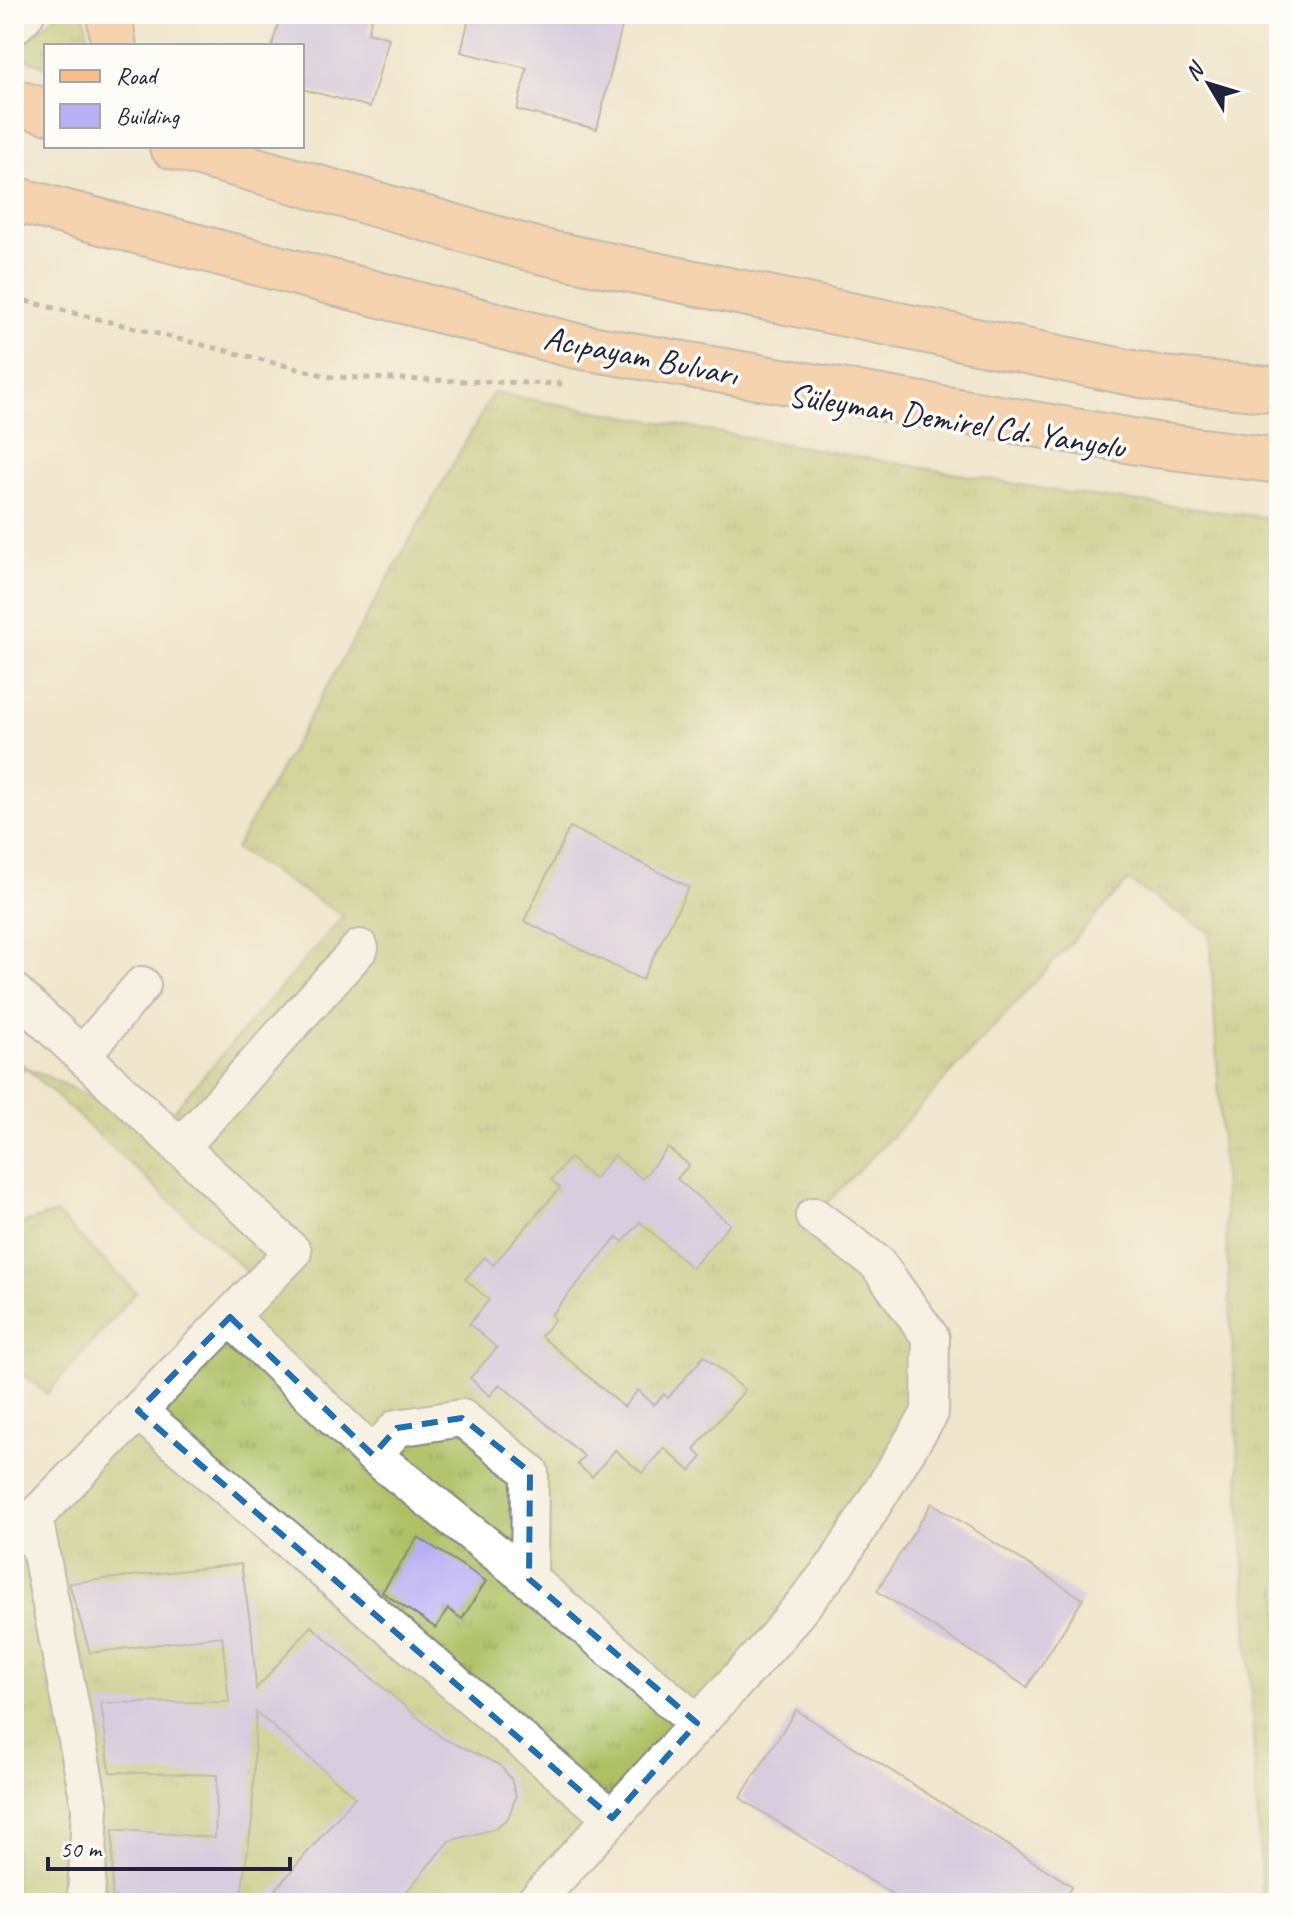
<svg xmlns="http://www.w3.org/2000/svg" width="1293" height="1917" font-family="Caveat,sans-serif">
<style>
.grass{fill:url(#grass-tufts);stroke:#687150;stroke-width:2}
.building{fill:#b9aff4}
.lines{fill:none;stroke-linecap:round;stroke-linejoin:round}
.minor-casing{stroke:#898484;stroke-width:40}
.major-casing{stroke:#898484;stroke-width:48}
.path{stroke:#898484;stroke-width:5;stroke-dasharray:6 6;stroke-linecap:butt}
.minor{stroke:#fff;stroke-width:36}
.major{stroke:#f8bd89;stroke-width:44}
.marked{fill:none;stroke:#1f6fb2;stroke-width:6;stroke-dasharray:16 10;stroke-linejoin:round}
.labels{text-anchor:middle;stroke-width:7;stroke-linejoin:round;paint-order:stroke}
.street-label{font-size:34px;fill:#22223b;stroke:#fdfcf7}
</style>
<defs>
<pattern id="grass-tufts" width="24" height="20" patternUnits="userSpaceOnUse" patternTransform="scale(2)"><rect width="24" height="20" fill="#aec064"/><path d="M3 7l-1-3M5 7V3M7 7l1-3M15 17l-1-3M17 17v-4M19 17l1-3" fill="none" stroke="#8d9c54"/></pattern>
</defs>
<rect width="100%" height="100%" fill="#fdfcf7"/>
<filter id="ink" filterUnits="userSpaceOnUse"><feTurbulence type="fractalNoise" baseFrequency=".0125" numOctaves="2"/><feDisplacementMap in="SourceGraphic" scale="16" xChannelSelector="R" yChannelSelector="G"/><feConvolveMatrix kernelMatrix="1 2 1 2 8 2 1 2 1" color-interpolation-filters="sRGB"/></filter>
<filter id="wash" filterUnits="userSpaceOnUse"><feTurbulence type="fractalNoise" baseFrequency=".006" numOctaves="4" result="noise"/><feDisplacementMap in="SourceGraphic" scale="32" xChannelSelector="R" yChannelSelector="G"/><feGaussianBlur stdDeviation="1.8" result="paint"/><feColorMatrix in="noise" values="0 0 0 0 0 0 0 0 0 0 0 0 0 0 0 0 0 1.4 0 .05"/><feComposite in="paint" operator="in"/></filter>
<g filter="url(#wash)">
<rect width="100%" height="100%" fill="#f0e6cc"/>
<g class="grass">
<polygon points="58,14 84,14 90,46 46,46 46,66 14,55 14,51"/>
<polygon points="493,393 1068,493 1279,519 1279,1903 1262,1903 1210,933 1128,881 921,1106 815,1215 931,1338 930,1413 837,1563 535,1903 14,1903 14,1538 261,1285 25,1067 14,1081 14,1056 24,1066 158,1128 343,916 235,849"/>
<polygon points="56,1213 136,1292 47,1394 14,1367 14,1226"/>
</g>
<g id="blocks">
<g class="building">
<polygon points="281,14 373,14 368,32 389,38 370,107 302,89 302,46 272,46"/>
<polygon points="470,14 625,14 597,129 517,110 527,68 461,52"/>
<polygon points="570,827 689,887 642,980 524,921"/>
<polygon points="668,1148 689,1165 677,1179 730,1224 692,1268 640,1222 623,1242 617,1237 551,1315 555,1319 541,1336 624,1407 638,1390 654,1405 664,1394 668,1398 704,1356 745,1390 694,1449 702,1457 690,1471 664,1448 642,1473 615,1450 592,1477 577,1464 584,1456 500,1384 490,1396 470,1378 497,1348 469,1324 489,1300 465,1279 485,1257 493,1265 560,1188 551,1180 570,1158 594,1179 614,1155 642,1179"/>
<polygon points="932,1503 1083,1599 1027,1687 877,1591"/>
<polygon points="418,1537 486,1581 462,1619 448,1609 436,1628 382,1592"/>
<polygon points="241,1564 252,1634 256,1689 311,1626 442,1738 500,1765 511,1779 516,1796 508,1818 494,1829 449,1841 397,1903 264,1903 355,1797 256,1712 252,1821 240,1903 150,1903 112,1897 113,1829 215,1838 217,1775 110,1772 101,1703 229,1702 222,1636 90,1653 69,1583"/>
<polygon points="796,1710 1072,1886 1061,1903 906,1903 740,1798"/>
</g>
</g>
</g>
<g filter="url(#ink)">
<use href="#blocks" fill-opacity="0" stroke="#898484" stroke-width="2"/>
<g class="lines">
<defs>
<g id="minor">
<polyline points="14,26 26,14"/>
<polyline points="14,992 293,1252 14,1538"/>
<polyline points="82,1055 142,985"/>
<polyline points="180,1148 360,948"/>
<polyline points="230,1317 373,1455 529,1579 697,1723"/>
<polyline points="138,1411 612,1818"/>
<polyline points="373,1455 397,1428 462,1418 530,1472 529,1579"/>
<polyline points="34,1517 90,1807 86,1903"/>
<polyline points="534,1903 774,1640 837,1563 930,1413 931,1338 877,1263 814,1216"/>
</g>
<g id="major">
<polyline points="109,14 114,46"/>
<polyline points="14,102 46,111"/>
<polyline points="172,146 539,251 1161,379 1279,390"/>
<polyline points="14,199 572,345 1156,445 1279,461"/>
</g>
</defs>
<use href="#minor" class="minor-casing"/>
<use href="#major" class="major-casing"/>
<polyline class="path" points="14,298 331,377 563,384"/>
<use href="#minor" class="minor"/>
<use href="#major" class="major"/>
</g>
</g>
<path d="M0 0H1293V1917H0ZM230,1317L373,1455L397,1428L462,1418L530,1472L529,1579L697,1723L612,1818L138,1411Z" fill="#f0e6cc" fill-opacity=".55" fill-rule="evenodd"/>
<path class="marked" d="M230,1317L373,1455L397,1428L462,1418L530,1472L529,1579L697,1723L612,1818L138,1411Z"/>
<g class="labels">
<g class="street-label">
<text transform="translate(641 355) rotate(11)" y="12">Acıpayam Bulvarı</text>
<text transform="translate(957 420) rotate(9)" y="12">Süleyman Demirel Cd. Yanyolu</text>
</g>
</g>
<rect width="1293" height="1917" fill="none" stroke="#fdfcf7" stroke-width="48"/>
<rect x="44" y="44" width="260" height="104" fill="#fdfcf7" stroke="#a5a5ac" stroke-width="2"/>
<rect x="60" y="70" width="40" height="12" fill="#f8bd89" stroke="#a5a5ac" stroke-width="2"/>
<text x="116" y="84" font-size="24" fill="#22223b">Road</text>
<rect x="60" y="104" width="40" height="24" fill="#b9aff4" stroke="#a5a5ac" stroke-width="2"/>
<text x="116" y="124" font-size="24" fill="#22223b">Building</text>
<g transform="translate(1209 84) rotate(308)" stroke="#fdfcf7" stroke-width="6" paint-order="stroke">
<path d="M0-6L14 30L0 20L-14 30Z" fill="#22223b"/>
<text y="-12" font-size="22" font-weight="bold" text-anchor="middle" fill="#22223b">N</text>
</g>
<path d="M48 1857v12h242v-12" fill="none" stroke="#22223b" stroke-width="4"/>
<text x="60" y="1857" font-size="24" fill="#22223b" stroke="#fdfcf7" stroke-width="6" paint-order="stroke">50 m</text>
</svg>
